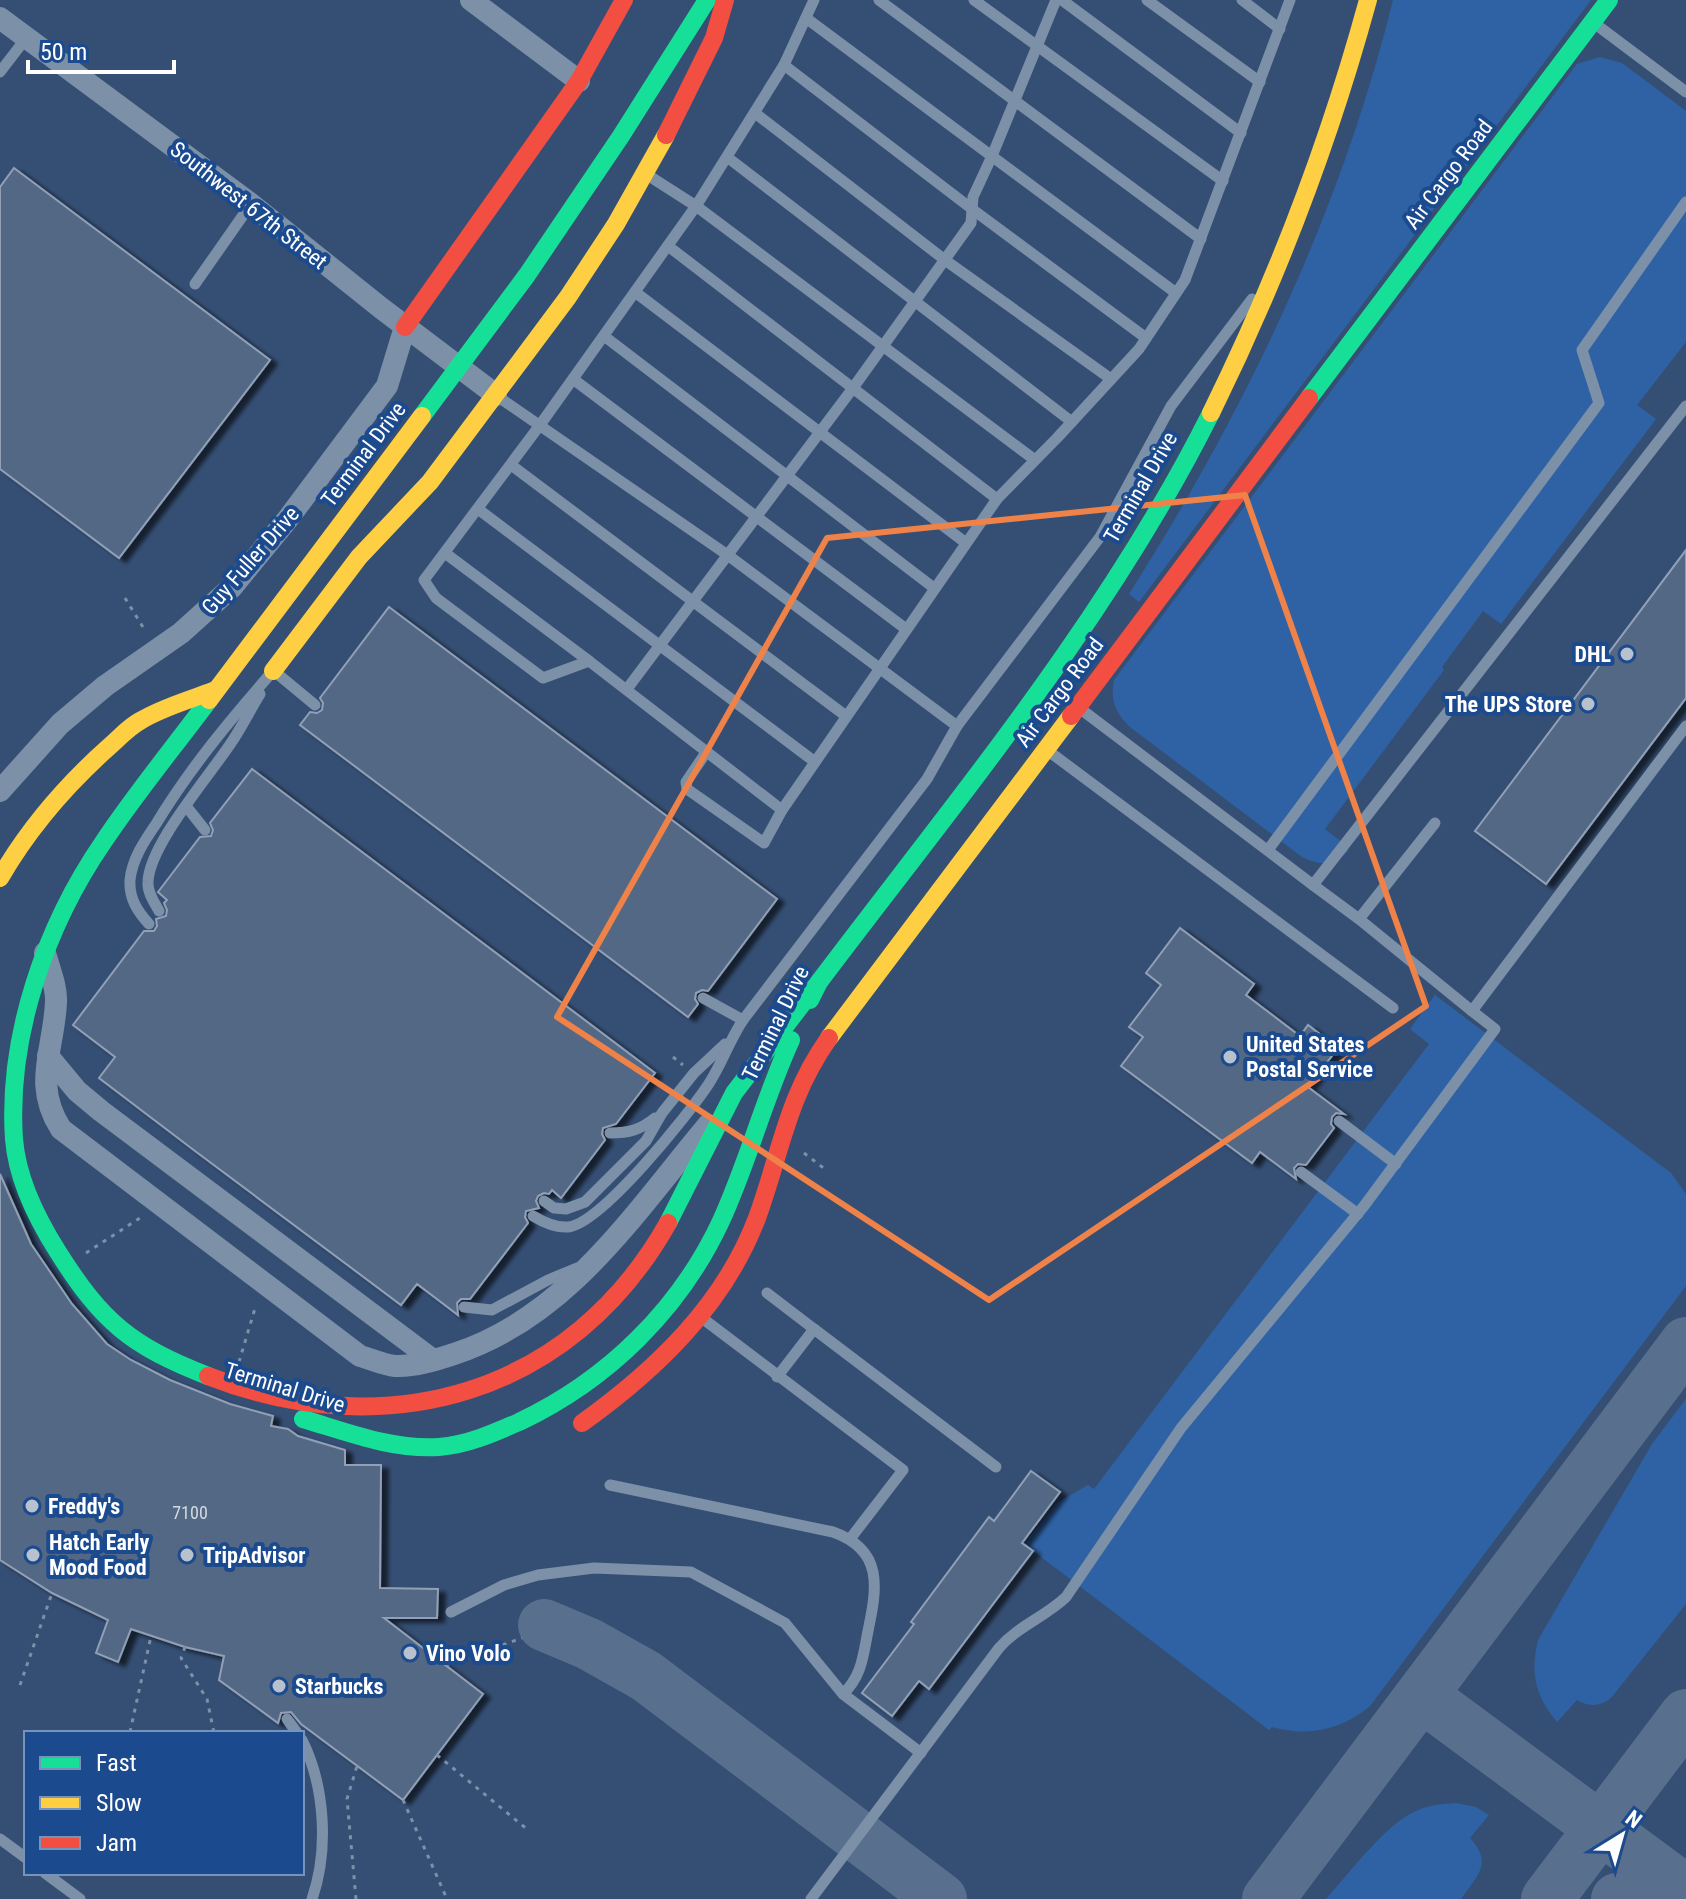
<svg xmlns="http://www.w3.org/2000/svg" width="1686" height="1899" font-family="'Roboto Condensed',sans-serif">
<style>
.green{fill:#2f62a4}
.lines{fill:none;stroke-linecap:round;stroke-linejoin:round}
.taxiway{stroke:#596f8e;stroke-width:52}
.building{fill:#526784;stroke:#91a0b6;stroke-width:2;filter:url(#shadow)}
.path{stroke:#7c90a7;stroke-width:3;stroke-dasharray:4 6;stroke-linecap:butt}
.lane{stroke:#7c90a7;stroke-width:11}
.street{stroke:#7c90a7;stroke-width:22}
.fast{stroke:#16e098;stroke-width:18}
.slow{stroke:#ffcf43;stroke-width:18}
.jam{stroke:#f24e42;stroke-width:18}
.marked{fill:none;stroke:#ee8249;stroke-width:6;stroke-linejoin:round}
.poi-dot{fill:#b8c1ce;stroke:#1b4b8e;stroke-width:3}
.labels{text-anchor:middle;stroke-width:8;stroke-linejoin:round;paint-order:stroke}
.number-label{font-size:18px;fill:#d4d9e0}
.street-label{font-size:22px;fill:#fff;stroke:#1b4b8e}
.poi-label{font-size:22px;font-weight:bold;fill:#fff;stroke:#1b4b8e;text-anchor:start}
</style>
<defs>
<filter id="shadow"><feDropShadow dx="7" dy="4" stdDeviation="2" flood-color="#0009"/></filter>
</defs>
<rect width="100%" height="100%" fill="#354f74"/>
<g class="green">
<path d="M1393,0H1591L1139,602L1129,594C1245,411 1341,212 1393,0Z"/>
<path d="M1600,57L1622,63L1686,111V342L1637,405L1656,419L1501,624L1483,611L1442,667L1444,670L1325,829L1347,846L1348,851C1334,866 1320,866 1302,857L1130,727C1115,713 1110,699 1114,680L1577,64Z"/>
<path d="M1435,995L1671,1173L1686,1194V1286L1370,1706C1342,1730 1308,1737 1272,1727L1269,1730L1024,1544L1058,1502L1088,1485L1094,1489L1429,1044L1410,1029Z"/>
<path d="M1686,1399V1604L1611,1698C1600,1707 1589,1707 1577,1700L1557,1722C1535,1696 1530,1673 1538,1640L1652,1444Z"/>
<path d="M1456,1803L1476,1807L1489,1815L1470,1838C1493,1863 1478,1875 1461,1899H1326C1348,1875 1385,1825 1414,1812C1427,1805 1441,1804 1456,1803Z"/>
</g>
<g class="lines">
<g class="taxiway">
<polyline points="544,1625 589,1644 646,1676 941,1899"/>
<polyline points="1422,1696 1686,1891"/>
<polyline points="1268,1899 1686,1343"/>
<polyline points="1547,1899 1686,1715"/>
<polyline points="1617,1899 1646,1897 1662,1899"/>
</g>
</g>
<g class="building">
<polygon points="14,168 270,360 119,558 0,469 0,187"/>
<polygon points="1686,550 1686,698 1546,884 1475,831"/>
<polygon points="389,607 777,899 708,991 702,990 696,993 695,999 698,1004 688,1017 300,725 310,712 317,713 322,710 323,703 320,698"/>
<polygon points="252,769 655,1073 616,1124 603,1128 602,1134 605,1140 561,1198 552,1190 549,1194 544,1193 538,1196 536,1201 539,1208 526,1211 525,1217 528,1223 470,1299 461,1299 457,1303 458,1315 417,1284 401,1305 195,1151 99,1078 115,1057 73,1025 144,931 154,931 157,926 156,919 166,916 167,910 164,903 167,900 158,892 200,837 211,836 213,830 210,823"/>
<polygon points="1180,928 1254,984 1246,995 1300,1036 1308,1025 1338,1048 1308,1087 1344,1114 1336,1113 1332,1117 1331,1124 1334,1128 1306,1165 1298,1164 1294,1168 1296,1179 1260,1152 1252,1163 1121,1066 1143,1037 1129,1027 1161,985 1146,973"/>
<polygon points="0,1174 31,1244 72,1304 107,1344 131,1360 170,1380 230,1404 273,1416 271,1426 288,1429 298,1436 345,1450 345,1465 381,1465 380,1588 438,1589 437,1618 384,1618 483,1694 403,1800 301,1724 291,1712 281,1713 278,1723 219,1680 224,1656 185,1647 131,1629 118,1662 96,1653 108,1620 52,1593 0,1560"/>
<polygon points="1031,1471 1060,1492 1022,1543 1033,1551 929,1689 919,1681 892,1716 862,1693 914,1624 911,1622 989,1517 994,1521"/>
</g>
<g class="lines">
<g class="path">
<polyline points="125,598 146,632"/>
<polyline points="673,1057 683,1065"/>
<polyline points="804,1153 826,1170"/>
<polyline points="86,1253 143,1216"/>
<polyline points="239,1362 256,1305"/>
<polyline points="185,1647 181,1658 207,1699 214,1733"/>
<polyline points="446,1665 522,1638"/>
<polyline points="20,1685 52,1593"/>
<polyline points="130,1732 151,1636"/>
<polyline points="437,1755 528,1830"/>
<polyline points="403,1800 447,1899"/>
<polyline points="356,1899 347,1799 357,1766"/>
</g>
<g class="lane">
<polyline points="879,0 1201,239"/>
<polyline points="974,0 1223,181"/>
<polyline points="1062,0 1241,133"/>
<polyline points="1147,0 1260,82"/>
<polyline points="1242,0 1280,29"/>
<polyline points="806,18 1176,293"/>
<polyline points="1594,23 1686,92"/>
<polyline points="784,65 972,209 1146,338"/>
<polyline points="0,72 27,37"/>
<polyline points="755,113 945,260 1111,379"/>
<polyline points="727,157 1072,422"/>
<polyline points="646,174 696,206 784,65 814,0"/>
<polyline points="668,246 997,499"/>
<polyline points="195,284 251,204"/>
<polyline points="635,292 966,543"/>
<polyline points="604,336 934,588"/>
<polyline points="573,379 906,629"/>
<polyline points="497,396 729,556 957,726"/>
<polyline points="1686,406 1313,885 1359,919 1472,1011 1686,726"/>
<polyline points="1035,460 696,206 540,425 424,580 436,598 543,678 589,661 782,810 997,499 1057,438 1139,349 1185,280 1290,0"/>
<polyline points="511,465 846,716"/>
<polyline points="478,509 815,762"/>
<polyline points="445,553 589,661"/>
<polyline points="274,671 315,705"/>
<polyline points="627,689 853,388 971,223 973,197 992,156 1056,0"/>
<polyline points="1078,707 1313,885"/>
<polyline points="1047,750 1393,1008"/>
<polyline points="707,751 686,782 687,789 764,843 782,810"/>
<polyline points="186,806 205,830"/>
<polyline points="1268,850 1599,403 1582,350 1686,202"/>
<path d="M159,911C154,902 147,892 148,882C149,845 210,775 231,743C242,727 250,710 260,694"/>
<polyline points="1359,919 1435,823"/>
<path d="M149,924C137,911 129,898 130,880C132,859 145,840 156,824C190,768 230,720 273,671"/>
<polyline points="703,998 743,1020"/>
<polyline points="1339,1121 1396,1164"/>
<path d="M610,1133C629,1133 640,1130 655,1118"/>
<polyline points="1301,1172 1358,1214"/>
<polyline points="544,1201 554,1208 566,1209 585,1202 646,1141 662,1113 694,1073 725,1044"/>
<path d="M533,1216C543,1222 555,1228 568,1227C601,1224 688,1115 708,1085C722,1064 729,1041 743,1020L927,779L957,726L1100,537L1171,406L1252,299"/>
<polyline points="767,1293 814,1329"/>
<polyline points="464,1307 492,1310 548,1280 577,1268"/>
<polyline points="702,1318 903,1470 850,1539"/>
<polyline points="777,1377 814,1329 996,1467"/>
<path d="M610,1485L833,1532C884,1550 877,1588 868,1631C863,1656 862,1676 843,1694"/>
<polyline points="451,1612 504,1585 538,1575 594,1568 691,1572 785,1623 843,1694 921,1753"/>
<polyline points="287,1719 297,1733"/>
<path d="M302,1740C325,1786 329,1850 312,1899"/>
<polyline points="0,1839 26,1858"/>
<polyline points="45,1873 80,1899"/>
<path d="M811,1899L999,1648C1018,1626 1045,1617 1066,1597L1181,1428L1364,1206L1495,1029L1472,1011"/>
</g>
<g class="street">
<polyline points="471,0 579,81"/>
<polyline points="0,18 251,204 381,308 496,395"/>
<polyline points="0,791 60,724 105,686 181,633 232,587 287,520 387,386 405,327"/>
<path d="M45,953C49,968 57,987 56,1002C54,1050 32,1084 61,1129L360,1356C371,1359 384,1365 395,1366C414,1367 436,1360 454,1354C568,1317 635,1212 708,1125"/>
<polyline points="48,1056 77,1091 101,1111 433,1360"/>
</g>
<g class="fast">
<polyline points="1309,398 1609,0"/>
<polyline points="422,416 527,275 621,136 707,0"/>
<path d="M810,1000L819,982C957,799 1108,619 1211,413"/>
<polyline points="668,1223 734,1093 819,982"/>
<path d="M208,1376C131,1346 102,1322 58,1252C37,1219 17,1178 14,1139C7,1036 46,925 104,841C136,793 174,747 209,700"/>
<path d="M303,1419C347,1432 392,1450 439,1447C467,1445 494,1433 519,1422C608,1380 680,1309 721,1221C748,1162 764,1099 791,1040"/>
</g>
<g class="slow">
<path d="M1211,413C1277,279 1329,143 1368,0"/>
<polyline points="273,671 359,557 430,482 568,297 616,224 666,135"/>
<polyline points="209,700 422,416"/>
<path d="M0,878C30,826 67,784 111,745C121,736 129,727 140,721C163,707 190,700 215,690"/>
<polyline points="829,1038 1071,716"/>
</g>
<g class="jam">
<polyline points="666,135 714,38 725,0"/>
<polyline points="405,327 579,81 624,0"/>
<polyline points="1071,716 1309,398"/>
<path d="M208,1376C387,1446 571,1395 668,1223"/>
<path d="M582,1423C656,1370 724,1305 757,1218C781,1152 787,1097 829,1038"/>
</g>
</g>
<path class="marked" d="M1245,495L1426,1006L989,1300L557,1017L827,538Z"/>
<g class="poi-dot">
<circle cx="1627" cy="654" r="8"/>
<circle cx="1588" cy="704" r="8"/>
<circle cx="1230" cy="1057" r="8"/>
<circle cx="32" cy="1506" r="8"/>
<circle cx="33" cy="1555" r="8"/>
<circle cx="187" cy="1555" r="8"/>
<circle cx="410" cy="1653" r="8"/>
<circle cx="279" cy="1686" r="8"/>
</g>
<g class="labels">
<g class="number-label">
<text x="190" y="1519">7100</text>
</g>
<g class="street-label">
<text transform="translate(1448 174) rotate(-53)" y="8">Air Cargo Road</text>
<text transform="translate(249 205) rotate(38)" y="8">Southwest 67th Street</text>
<text transform="translate(363 454) rotate(-53)" y="8">Terminal Drive</text>
<text transform="translate(1140 487) rotate(-60)" y="8">Terminal Drive</text>
<text transform="translate(250 560) rotate(-49)" y="8">Guy Fuller Drive</text>
<text transform="translate(1059 692) rotate(-53)" y="8">Air Cargo Road</text>
<text transform="translate(775 1023) rotate(-64)" y="8">Terminal Drive</text>
<text transform="translate(285 1387) rotate(17)" y="8">Terminal Drive</text>
</g>
<g class="poi-label">
<text x="1611" y="662" text-anchor="end">DHL</text>
<text x="1572" y="712" text-anchor="end">The UPS Store</text>
<text x="1246" y="1052">United States<tspan x="1246" dy="25">Postal Service</tspan></text>
<text x="48" y="1514">Freddy's</text>
<text x="49" y="1550">Hatch Early<tspan x="49" dy="25">Mood Food</tspan></text>
<text x="203" y="1563">TripAdvisor</text>
<text x="426" y="1661">Vino Volo</text>
<text x="295" y="1694">Starbucks</text>
</g>
</g>
<rect x="24" y="1731" width="280" height="144" fill="#1b4b8e" stroke="#7693bb" stroke-width="2"/>
<rect x="40" y="1757" width="40" height="12" fill="#16e098" stroke="#7693bb" stroke-width="2"/>
<text x="96" y="1771" font-size="24" fill="#ffffff">Fast</text>
<rect x="40" y="1797" width="40" height="12" fill="#ffcf43" stroke="#7693bb" stroke-width="2"/>
<text x="96" y="1811" font-size="24" fill="#ffffff">Slow</text>
<rect x="40" y="1837" width="40" height="12" fill="#f24e42" stroke="#7693bb" stroke-width="2"/>
<text x="96" y="1851" font-size="24" fill="#ffffff">Jam</text>
<g transform="translate(1622 1835) rotate(37)" stroke="#1b4b8e" stroke-width="6" paint-order="stroke">
<path d="M0-6L14 30L0 20L-14 30Z" fill="#ffffff"/>
<text y="-12" font-size="22" font-weight="bold" text-anchor="middle" fill="#ffffff">N</text>
</g>
<path d="M28 60v12h146v-12" fill="none" stroke="#ffffff" stroke-width="4"/>
<text x="40" y="60" font-size="24" fill="#ffffff" stroke="#1b4b8e" stroke-width="6" paint-order="stroke">50 m</text>
</svg>
